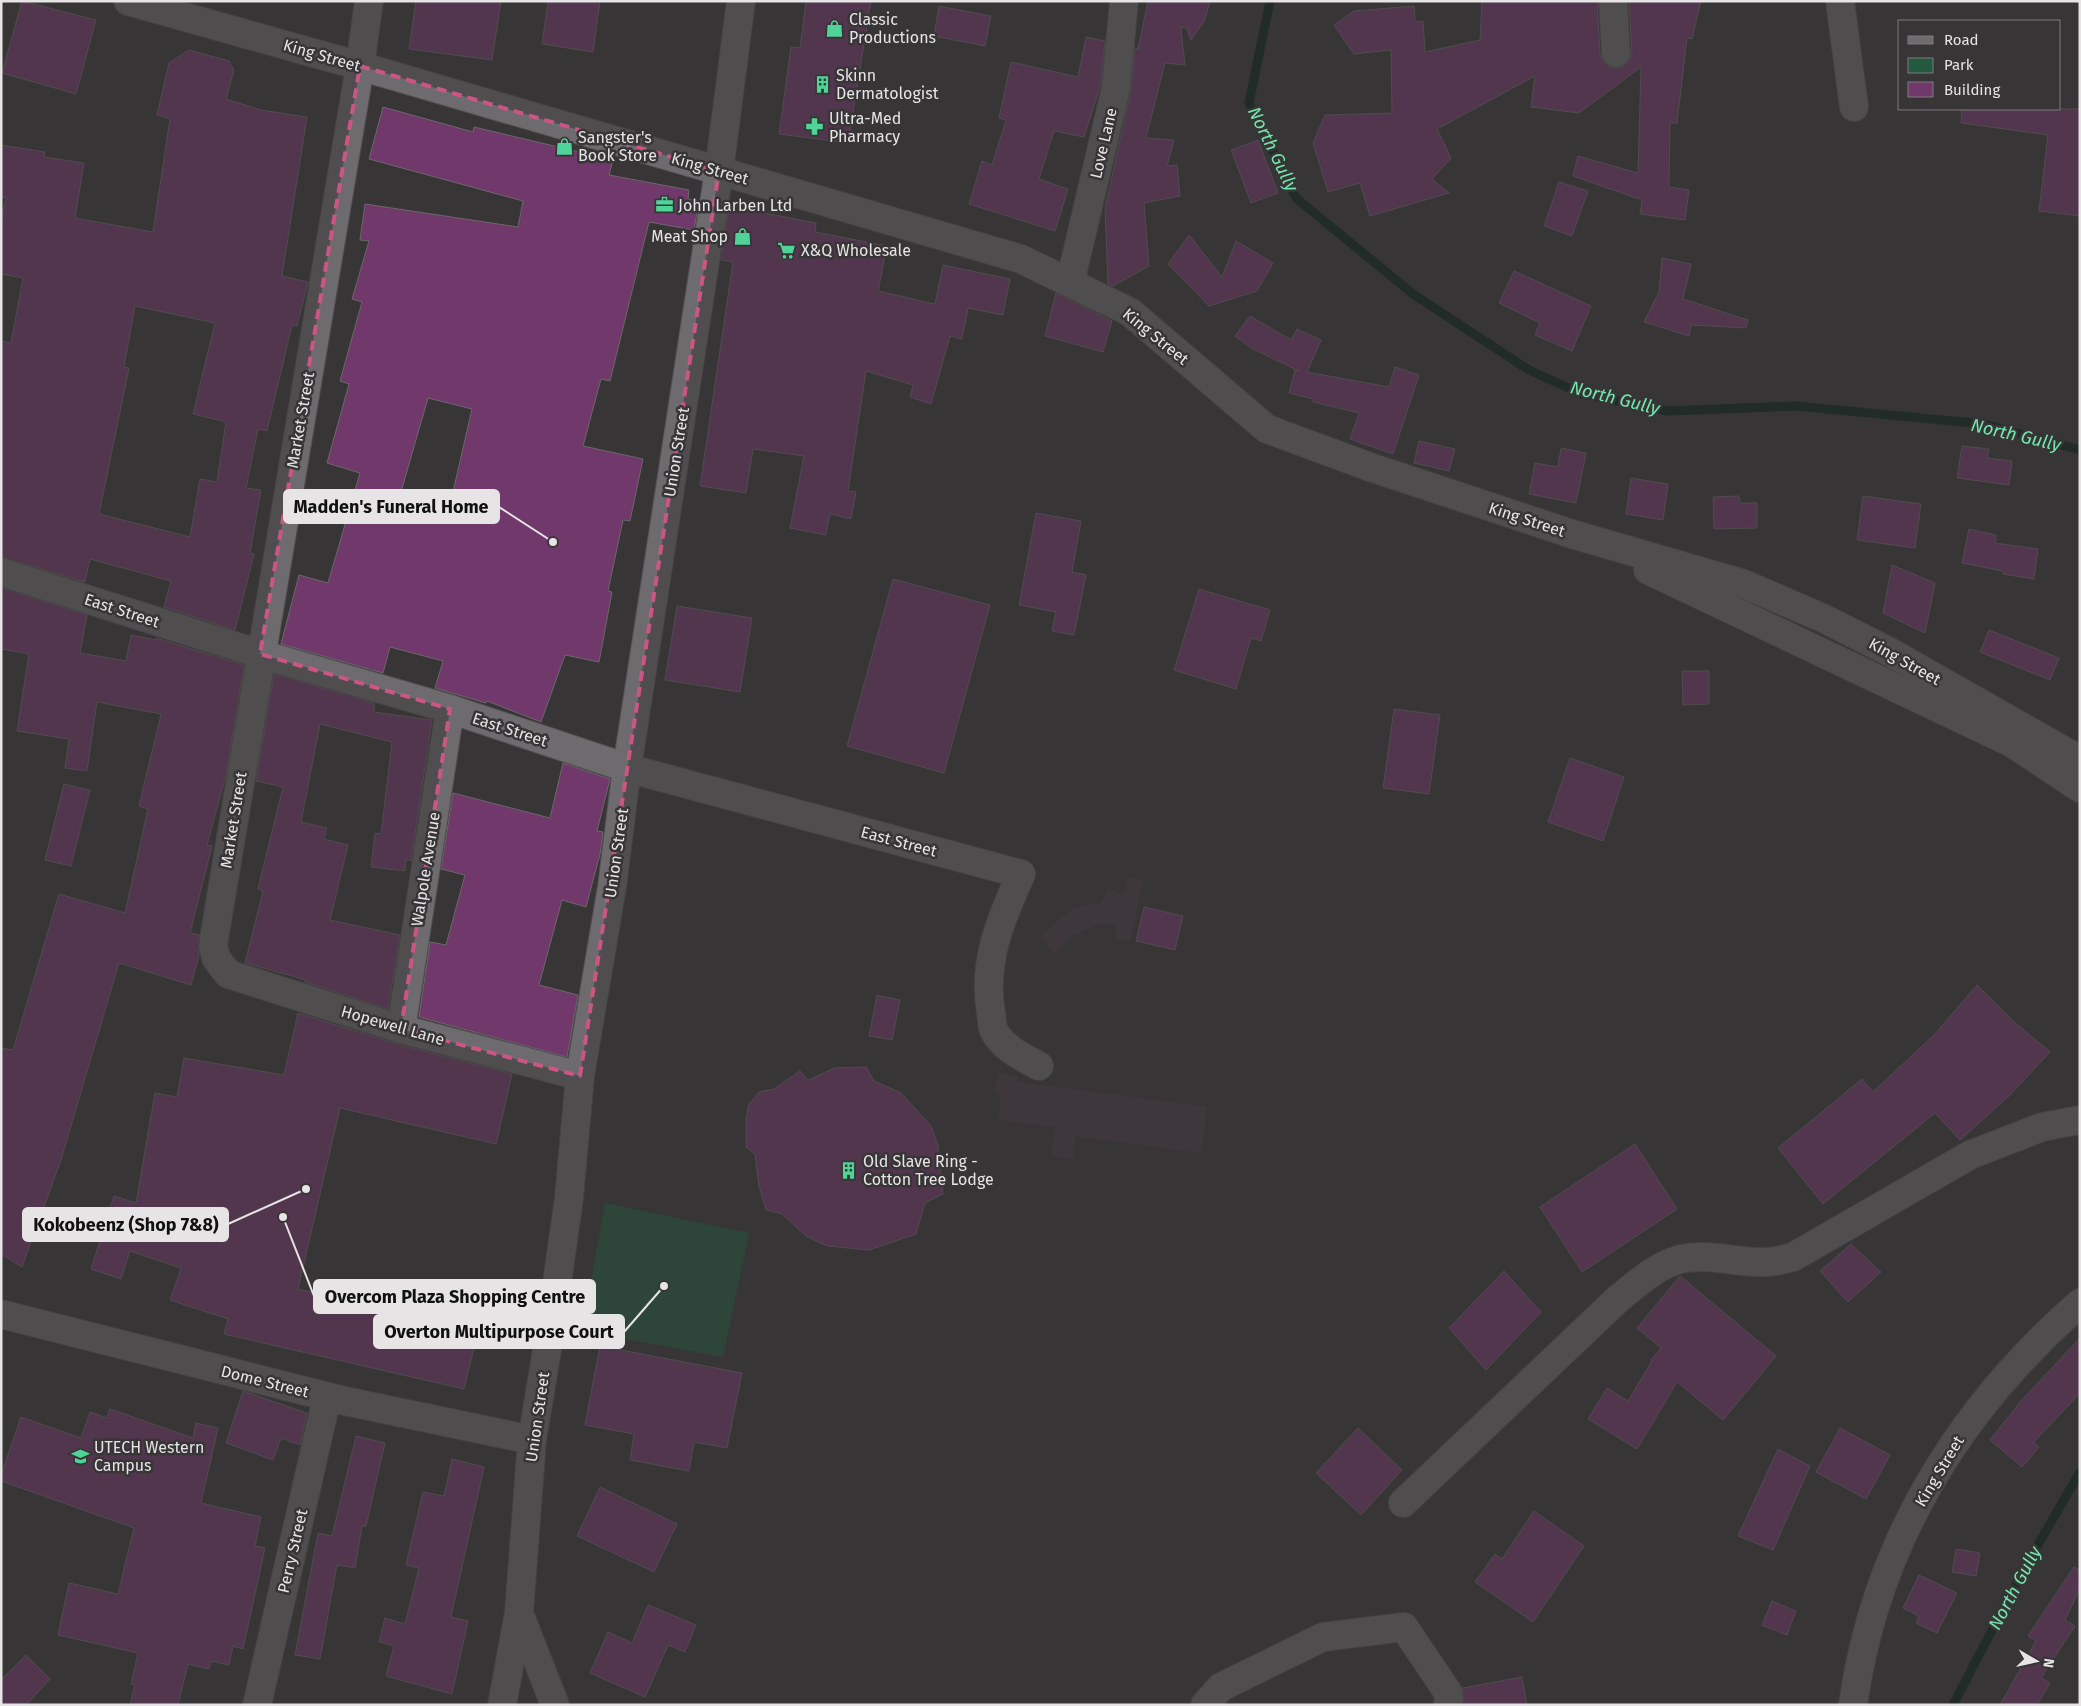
<svg xmlns="http://www.w3.org/2000/svg" width="2081" height="1706" font-family="'Fira Sans',sans-serif">
<style>
.built{fill:#453d44}
.green{fill:#22593f}
.lines{fill:none;stroke-linecap:round;stroke-linejoin:round}
.stream{stroke:#052114;stroke-width:9}
.building{fill:#71386b;stroke:#6b686a;fill-rule:evenodd}
.minor-casing{stroke:#535152;stroke-width:30}
.minor{stroke:#6e6b6e;stroke-width:28}
.marked{fill:none;stroke:#cd5584;stroke-width:4;stroke-dasharray:10 6;stroke-linejoin:round}
.labels{text-anchor:middle;stroke-width:5;stroke-linejoin:round;paint-order:stroke}
.poi-label{font-size:16px;fill:#e6e4e5;stroke:#383537;text-anchor:start}
.street-label{font-size:16px;fill:#e6e4e5;stroke:#383537}
.water-label{font-size:18px;font-style:italic;fill:#71e8ae;stroke:#383537}
.leader{fill:none;stroke:#e6e4e5;stroke-width:2}
.callout-dot{fill:#e6e4e5;stroke:#383537;stroke-width:2}
.callout{fill:#e6e4e5;stroke:#e6e4e5;stroke-width:2}
.callout-label{font-size:18px;text-anchor:middle;font-weight:bold;fill:#111}
</style>
<rect width="100%" height="100%" fill="#383537"/>
<g class="built">
<polygon points="1129,876 1143,882 1130,941 1116,939 1115,925 1106,924 1096,925 1070,937 1054,953 1040,937 1073,908 1101,903 1109,889 1123,895"/>
<polygon points="998,1073 1018,1076 1017,1082 1207,1107 1201,1153 1076,1136 1073,1159 1051,1156 1055,1127 998,1120 1001,1095 995,1093"/>
</g>
<polygon class="green" points="605,1203 749,1233 723,1357 582,1331"/>
<g class="lines">
<g class="stream">
<polyline points="1270,1 1249,103 1296,198 1413,294 1529,370 1582,394 1668,411 1796,406 1984,424 2080,450"/>
<polyline points="1953,1705 2025,1567 2080,1472"/>
</g>
</g>
<g class="building">
<polygon points="22,1 96,20 76,94 2,73"/>
<polygon points="416,1 501,1 492,60 409,49"/>
<polygon points="548,1 600,1 593,52 542,44"/>
<polygon points="806,1 871,1 848,143 779,134 791,47 800,48"/>
<polygon points="1148,1 1210,1 1205,20 1191,40 1186,27 1181,28 1185,65 1165,63 1146,138 1174,140 1167,166 1177,165 1180,196 1144,203 1149,266 1113,286 1108,284 1105,208 1131,91 1135,48 1138,49"/>
<polygon points="1482,1 1597,1 1600,54 1603,61 1609,67 1616,69 1625,66 1630,60 1632,53 1629,1 1701,1 1692,39 1687,38 1677,123 1670,123 1669,187 1689,190 1685,220 1640,214 1642,200 1573,176 1578,156 1638,173 1641,67 1579,113 1531,107 1535,76 1437,129 1451,158 1432,179 1449,193 1370,216 1360,183 1328,192 1313,143 1325,115 1392,113 1391,50 1354,54 1334,25 1354,11 1414,6 1415,22 1423,21 1425,52 1480,40"/>
<polygon points="939,6 991,16 985,46 934,36"/>
<polygon points="1086,37 1105,41 1101,84 1084,137 1054,131 1039,179 1068,189 1055,231 969,204 982,161 992,165 1006,120 999,118 1011,62 1078,77"/>
<path d="M189,50L229,61L234,70L226,99L261,110L307,117L282,276L308,282L297,326L292,325L267,431L258,429L246,488L261,490L250,553L254,554L235,630L164,607L171,581L90,559L85,582L1,557V341L11,343L23,278L1,274V221L6,198L1,197V145L45,152L44,157L84,163L75,218L153,232L170,119L157,115L169,63ZM135,306L215,323L193,414L226,422L217,482L200,479L190,537L99,514L129,368L124,367Z"/>
<path d="M383,107L473,132L474,127L613,160L609,175L689,190L688,199L699,201L694,230L649,222L610,381L601,379L583,446L643,459L630,521L623,520L608,591L612,592L599,662L565,655L541,722L487,701L486,703L435,688L443,661L390,647L383,673L281,644L299,575L328,583L360,473L327,463L349,384L340,381L362,302L352,299L369,241L360,240L365,204L518,227L523,201L369,159ZM428,398L472,409L450,505L401,492Z"/>
<polygon points="1962,109 2080,109 2080,216 2039,211 2048,135 1961,123"/>
<polygon points="1258,140 1278,193 1251,203 1231,150"/>
<polygon points="1559,182 1588,191 1572,236 1544,226"/>
<polygon points="729,206 816,223 815,232 887,246 878,291 935,304 943,265 1010,279 1003,315 968,308 962,339 950,336 931,404 910,397 913,385 866,371 848,491 856,492 851,519 830,514 826,535 790,528 804,456 753,449 746,493 700,486 733,262 721,260"/>
<polygon points="1189,235 1222,277 1236,241 1273,263 1257,291 1209,306 1168,264"/>
<polygon points="1662,258 1691,264 1683,299 1748,320 1746,328 1691,325 1689,336 1644,322 1659,292"/>
<polygon points="1514,271 1591,306 1572,351 1535,335 1540,323 1499,303"/>
<polygon points="1056,293 1112,321 1103,352 1045,336"/>
<polygon points="1250,316 1291,340 1297,329 1321,340 1307,372 1389,387 1395,367 1419,375 1393,454 1350,439 1359,413 1313,402 1313,399 1289,393 1295,370 1299,371 1253,349 1235,336"/>
<polygon points="1419,441 1455,449 1449,471 1414,463"/>
<polygon points="1962,446 1989,449 1987,458 2012,461 2009,485 1957,478"/>
<polygon points="1561,448 1586,453 1576,503 1529,494 1535,463 1558,467"/>
<polygon points="1631,478 1668,484 1663,520 1626,514"/>
<polygon points="1739,496 1740,503 1757,503 1757,528 1714,529 1713,497"/>
<polygon points="1863,496 1921,504 1915,548 1857,540"/>
<polygon points="1036,513 1081,521 1072,572 1086,575 1074,635 1052,631 1056,612 1019,605"/>
<polygon points="1969,529 1996,535 1995,543 2038,549 2034,579 2003,574 2003,571 1962,563"/>
<polygon points="1892,565 1935,583 1925,633 1883,613"/>
<polygon points="893,579 990,605 944,773 847,746"/>
<polygon points="1,588 87,615 80,653 126,661 131,635 156,640 156,638 244,665 226,775 207,845 212,846 190,933 199,935 199,956 191,985 119,963 61,1160 22,1267 1,1254 1,1048 13,1050 59,894 125,913 148,809 139,806 161,714 97,702 87,771 65,768 69,739 17,731 29,654 1,649"/>
<polygon points="1199,589 1270,610 1261,641 1251,638 1236,689 1174,670"/>
<polygon points="677,606 752,618 740,692 665,680"/>
<polygon points="1989,630 2059,658 2050,680 1980,652"/>
<polygon points="1682,671 1709,671 1709,704 1683,705"/>
<polygon points="274,674 374,703 374,712 432,720 411,861 406,859 405,871 371,867 375,833 381,834 392,742 320,724 301,822 327,828 324,839 348,845 330,920 400,935 388,1009 305,982 306,980 245,963 263,891 258,889 283,787 256,781"/>
<polygon points="1394,709 1440,715 1429,794 1383,788"/>
<polygon points="1570,758 1624,777 1603,841 1548,822"/>
<polygon points="563,763 610,779 597,831 603,832 600,854 586,907 562,900 539,985 578,995 567,1057 419,1017 430,942 446,945 465,875 441,869 453,793 550,818"/>
<polygon points="64,784 90,790 71,866 45,860"/>
<polygon points="1144,907 1183,916 1175,950 1136,941"/>
<polygon points="1977,985 2012,1020 2050,1052 2010,1095 1960,1140 1935,1113 1823,1204 1778,1148 1862,1079 1873,1092 1935,1034"/>
<polygon points="877,995 900,1000 892,1040 869,1036"/>
<polygon points="298,1013 397,1044 512,1074 496,1144 340,1108 298,1289 478,1331 464,1389 224,1334 228,1319 170,1300 181,1268 130,1251 121,1279 91,1269 114,1196 136,1203 155,1093 177,1097 184,1058 284,1075"/>
<polygon points="866,1067 874,1081 901,1093 931,1126 938,1145 943,1194 925,1203 916,1234 869,1250 827,1246 806,1236 782,1214 766,1210 759,1186 755,1154 746,1147 746,1119 749,1104 759,1092 774,1089 800,1071 808,1080 835,1068"/>
<polygon points="1635,1144 1677,1209 1582,1272 1540,1207"/>
<polygon points="1851,1244 1881,1272 1848,1302 1820,1271"/>
<polygon points="1504,1271 1541,1312 1486,1370 1449,1328"/>
<polygon points="1680,1276 1776,1356 1723,1420 1677,1382 1637,1449 1588,1419 1607,1388 1628,1401 1652,1361 1651,1360 1661,1348 1637,1328"/>
<polygon points="2080,1338 2080,1393 2034,1442 2039,1447 2022,1467 1990,1440 2021,1401"/>
<polygon points="600,1346 742,1373 727,1448 694,1442 689,1471 630,1460 634,1434 585,1425"/>
<polygon points="243,1391 307,1413 300,1445 281,1438 273,1460 226,1443"/>
<polygon points="110,1409 193,1438 196,1423 218,1428 201,1503 261,1517 255,1546 265,1548 243,1649 233,1646 229,1665 211,1661 209,1669 188,1664 178,1705 130,1705 135,1685 131,1684 138,1653 58,1635 69,1583 118,1594 134,1528 1,1481 1,1475 21,1417 81,1438 90,1412 107,1418"/>
<polygon points="1358,1428 1402,1470 1361,1515 1316,1473"/>
<polygon points="1840,1428 1890,1455 1866,1499 1816,1472"/>
<polygon points="356,1436 385,1443 366,1526 362,1526 355,1568 337,1565 320,1659 295,1655 318,1533 332,1536"/>
<polygon points="1778,1449 1810,1466 1773,1550 1738,1536"/>
<polygon points="452,1459 484,1467 451,1617 468,1621 452,1694 386,1676 394,1646 379,1642 385,1618 405,1624 419,1568 406,1565 423,1492 444,1496"/>
<polygon points="600,1487 677,1524 654,1572 577,1536"/>
<polygon points="1534,1511 1584,1546 1533,1622 1475,1582 1495,1554 1502,1559"/>
<polygon points="1956,1549 1980,1553 1976,1576 1952,1572"/>
<polygon points="2074,1567 2080,1570 2080,1589 2065,1620 2075,1626 2041,1678 2050,1683 2037,1705 2000,1705 2036,1641 2028,1636"/>
<polygon points="1919,1575 1957,1593 1937,1633 1916,1623 1919,1616 1903,1608"/>
<polygon points="1772,1601 1796,1611 1787,1635 1762,1625"/>
<polygon points="648,1605 696,1625 685,1652 668,1645 645,1697 590,1673 608,1632 632,1643"/>
<polygon points="26,1655 50,1679 26,1705 1,1705 1,1680"/>
<polygon points="1522,1677 1527,1705 1464,1705 1463,1688"/>
</g>
<g class="lines">
<defs>
<g id="minor">
<polyline points="128,1 360,66 1021,259 1130,312 1267,429 1370,467 1572,534 1744,584 1825,619 1890,652 2080,760"/>
<polyline points="369,1 360,66 213,945 216,958 228,974 401,1029 580,1076"/>
<polyline points="1613,1 1616,53"/>
<polyline points="1840,1 1854,107"/>
<polyline points="1070,283 1116,88 1124,1"/>
<polyline points="1648,570 2012,743 2080,788"/>
<path d="M1,572L260,654L450,709L627,768L1021,874C1001,919 982,962 991,1013C992,1018 992,1027 994,1031C1004,1049 1023,1057 1039,1066"/>
<polyline points="401,1029 450,709"/>
<polyline points="1,1314 345,1401 532,1440"/>
<path d="M1403,1503L1619,1298C1638,1283 1657,1265 1681,1259C1706,1253 1734,1262 1759,1262C1771,1263 1782,1260 1793,1257L1970,1155L2042,1127L2080,1120"/>
<polyline points="519,1613 555,1705"/>
<polyline points="257,1705 327,1397"/>
<polyline points="502,1705 519,1613 532,1440 550,1332 569,1198 580,1076 612,887 627,768 719,171 741,1"/>
<polyline points="1205,1705 1221,1687 1323,1637 1404,1627 1449,1694 1448,1705"/>
<path d="M1853,1705C1875,1544 1959,1409 2080,1303"/>
</g>
</defs>
<use href="#minor" class="minor-casing"/>
<use href="#minor" class="minor"/>
</g>
<path d="M0 0H2081V1706H0ZM360,66L719,171L580,1076L401,1029L450,709L260,654Z" fill="#383537" fill-opacity=".55" fill-rule="evenodd"/>
<path class="marked" d="M360,66L719,171L580,1076L401,1029L450,709L260,654Z"/>
<defs>
<symbol id="shop-bare" viewBox="-9 -9 18 18"><path d="M-5-2.5h2.3a2.7 3.5 0 0 1 5.4 0H5L5.5 6h-11ZM-1.5-2.5h3a1.5 2.3 0 0 0-3 0Z" fill="#50d398" stroke="#383537" stroke-width="2.5" paint-order="stroke"/></symbol>
<symbol id="building-bare" viewBox="-9 -9 18 18"><path d="M-4-6H4V6H1V3H-1V6H-4ZM-2.5-4.3h1.7v1.8h-1.7ZM.8-4.3h1.7v1.8H.8ZM-2.5-1h1.7V.8h-1.7ZM.8-1h1.7V.8H.8Z" fill="#50d398" stroke="#383537" stroke-width="2.5" paint-order="stroke"/></symbol>
<symbol id="pharmacy-bare" viewBox="-9 -9 18 18"><path d="M-2-6h4v4h4v4h-4v4h-4v-4h-4v-4h4Z" fill="#50d398" stroke="#383537" stroke-width="2.5" paint-order="stroke"/></symbol>
<symbol id="office-bare" viewBox="-9 -9 18 18"><path d="M-6-3h4V-5.5h4V-3h4V5H-6ZM-1-4.5V-3h2v-1.5ZM-6 0V1H6V0Z" fill="#50d398" stroke="#383537" stroke-width="2.5" paint-order="stroke"/></symbol>
<symbol id="supermarket-bare" viewBox="-9 -9 18 18"><path d="M-6-5.5h2.5l.6 2H6L4.5 2H-2.5L-4.4-4H-6ZM-1.5 3.2a1.3 1.3 0 1 0 .1 0ZM3 3.2a1.3 1.3 0 1 0 .1 0Z" fill="#50d398" stroke="#383537" stroke-width="2.5" paint-order="stroke"/></symbol>
<symbol id="university-bare" viewBox="-9 -9 18 18"><path d="M0-5L7-2L0 1L-7-2ZM-4 1L0 2.5L4 1V4Q0 6-4 4Z" fill="#50d398" stroke="#383537" stroke-width="2.5" paint-order="stroke"/></symbol>
</defs>
<g fill-rule="evenodd">
<use href="#shop-bare" x="822" y="16" width="25" height="25"/>
<use href="#building-bare" x="810" y="72" width="25" height="25"/>
<use href="#pharmacy-bare" x="802" y="114" width="25" height="25"/>
<use href="#shop-bare" x="552" y="134" width="25" height="25"/>
<use href="#office-bare" x="652" y="192" width="25" height="25"/>
<use href="#shop-bare" x="730" y="224" width="25" height="25"/>
<use href="#supermarket-bare" x="774" y="238" width="25" height="25"/>
<use href="#building-bare" x="836" y="1158" width="25" height="25"/>
<use href="#university-bare" x="68" y="1444" width="25" height="25"/>
</g>
<g class="labels">
<g class="poi-label">
<text x="849" y="25">Classic<tspan x="849" dy="18">Productions</tspan></text>
<text x="836" y="81">Skinn<tspan x="836" dy="18">Dermatologist</tspan></text>
<text x="829" y="124">Ultra-Med<tspan x="829" dy="18">Pharmacy</tspan></text>
<text x="578" y="143">Sangster's<tspan x="578" dy="18">Book Store</tspan></text>
<text x="678" y="211">John Larben Ltd</text>
<text x="728" y="242" text-anchor="end">Meat Shop</text>
<text x="801" y="256">X&amp;Q Wholesale</text>
<text x="863" y="1167">Old Slave Ring -<tspan x="863" dy="18">Cotton Tree Lodge</tspan></text>
<text x="94" y="1453">UTECH Western<tspan x="94" dy="18">Campus</tspan></text>
</g>
<g class="street-label">
<text transform="translate(322 55) rotate(16)" y="6">King Street</text>
<text transform="translate(1103 143) rotate(-77)" y="6">Love Lane</text>
<text transform="translate(710 168) rotate(16)" y="6">King Street</text>
<text transform="translate(1156 336) rotate(39)" y="6">King Street</text>
<text transform="translate(300 420) rotate(-80)" y="6">Market Street</text>
<text transform="translate(676 452) rotate(-81)" y="6">Union Street</text>
<text transform="translate(1527 519) rotate(18)" y="6">King Street</text>
<text transform="translate(122 610) rotate(18)" y="6">East Street</text>
<text transform="translate(1905 661) rotate(29)" y="6">King Street</text>
<text transform="translate(510 729) rotate(18)" y="6">East Street</text>
<text transform="translate(233 820) rotate(-81)" y="6">Market Street</text>
<text transform="translate(899 841) rotate(15)" y="6">East Street</text>
<text transform="translate(616 853) rotate(-82)" y="6">Union Street</text>
<text transform="translate(425 869) rotate(-81)" y="6">Walpole Avenue</text>
<text transform="translate(393 1025) rotate(16)" y="6">Hopewell Lane</text>
<text transform="translate(265 1381) rotate(14)" y="6">Dome Street</text>
<text transform="translate(537 1417) rotate(-82)" y="6">Union Street</text>
<text transform="translate(1939 1471) rotate(-59)" y="6">King Street</text>
<text transform="translate(292 1551) rotate(-77)" y="6">Perry Street</text>
</g>
<g class="water-label">
<text transform="translate(1273 149) rotate(64)" y="6">North Gully</text>
<text transform="translate(1615 398) rotate(14)" y="6">North Gully</text>
<text transform="translate(2016 435) rotate(13)" y="6">North Gully</text>
<text transform="translate(2015 1588) rotate(-62)" y="6">North Gully</text>
</g>
</g>
<path class="leader" d="M553 542L499 507M306 1189L228 1224M283 1217L314 1296M664 1286L624 1332"/>
<g class="callout-dot">
<circle cx="553" cy="542" r="5"/>
<circle cx="306" cy="1189" r="5"/>
<circle cx="283" cy="1217" r="5"/>
<circle cx="664" cy="1286" r="5"/>
</g>
<g class="callout">
<rect x="284" y="490" width="215" height="33" rx="5"/>
<rect x="23" y="1208" width="205" height="33" rx="5"/>
<rect x="314" y="1280" width="281" height="33" rx="5"/>
<rect x="374" y="1315" width="250" height="33" rx="5"/>
</g>
<g class="callout-label">
<text x="391" y="513">Madden's Funeral Home</text>
<text x="126" y="1231">Kokobeenz (Shop 7&amp;8)</text>
<text x="455" y="1303">Overcom Plaza Shopping Centre</text>
<text x="499" y="1338">Overton Multipurpose Court</text>
</g>
<rect width="2081" height="1706" fill="none" stroke="#e6e4e5" stroke-width="5"/>
<rect x="1898" y="20" width="162" height="90" fill="#383537" stroke="#7e7b7d"/>
<rect x="1908" y="36" width="25" height="8" fill="#6e6b6e" stroke="#7e7b7d"/>
<text x="1944" y="45" font-size="15" fill="#e6e4e5">Road</text>
<rect x="1908" y="58" width="25" height="15" fill="#22593f" stroke="#7e7b7d"/>
<text x="1944" y="70" font-size="15" fill="#e6e4e5">Park</text>
<rect x="1908" y="82" width="25" height="15" fill="#71386b" stroke="#7e7b7d"/>
<text x="1944" y="95" font-size="15" fill="#e6e4e5">Building</text>
<g transform="translate(2036 1661) rotate(99)" stroke="#383537" stroke-width="4" paint-order="stroke">
<path d="M0-4L9 19L0 12L-9 19Z" fill="#e6e4e5"/>
<text y="-8" font-size="14" font-weight="bold" text-anchor="middle" fill="#e6e4e5">N</text>
</g>
</svg>
